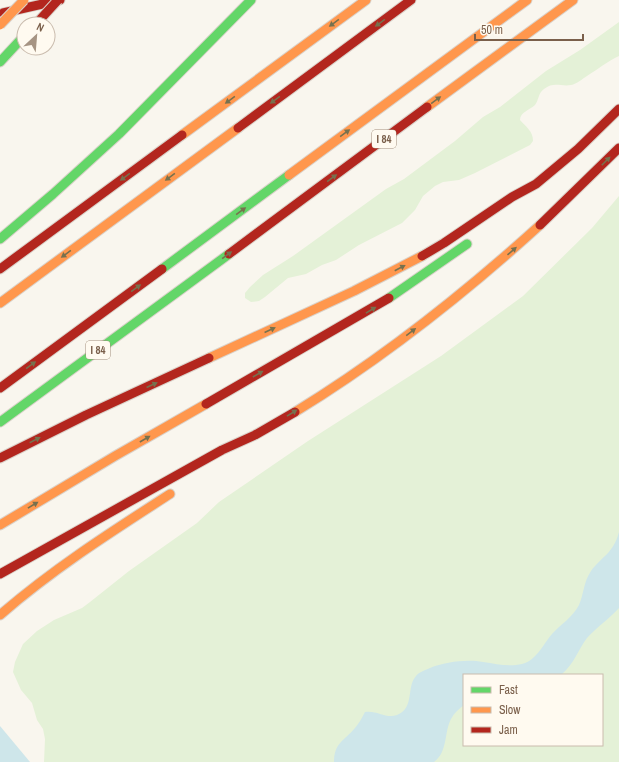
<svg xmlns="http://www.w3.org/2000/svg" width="619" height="762" font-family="'Archivo Narrow',sans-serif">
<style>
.green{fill:#e4f1d7;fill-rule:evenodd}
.water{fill:#cee6ea}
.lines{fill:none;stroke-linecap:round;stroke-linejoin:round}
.fast-casing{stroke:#dad2ca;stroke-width:11}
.slow-casing{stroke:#dad2ca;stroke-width:11}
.jam-casing{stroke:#dad2ca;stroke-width:11}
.fast{stroke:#63d668;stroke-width:9}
.slow{stroke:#ff974d;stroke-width:9}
.jam{stroke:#b3261e;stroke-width:9}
.slow-bridge-casing{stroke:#dad2ca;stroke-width:11;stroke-linecap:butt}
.jam-bridge-casing{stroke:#dad2ca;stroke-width:11;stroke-linecap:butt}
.slow-bridge{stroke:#ff974d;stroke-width:9}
.jam-bridge{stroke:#b3261e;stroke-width:9}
.oneway{fill:#77714e}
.labels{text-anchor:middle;stroke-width:4;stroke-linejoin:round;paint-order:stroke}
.shield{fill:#fffaf0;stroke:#a28e7c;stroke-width:1}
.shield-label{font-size:11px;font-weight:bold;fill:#7a5f4a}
</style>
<rect width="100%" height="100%" fill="#f9f6ee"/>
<g class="green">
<path d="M619,22V56C608,61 598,69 587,76C582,79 577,84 571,85C561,87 554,81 544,89C538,93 539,100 535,105C530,110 520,112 520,120C526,127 533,131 533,141L530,145L475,173L459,180L443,182L435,186L423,196L415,210L402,223L359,245L336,260L322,265L306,274L288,278L265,297L259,301L251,302L245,298V293L250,287L263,275L293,256L386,189L404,179L455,141L483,117L500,107L546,71L580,50Z"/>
<path d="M619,196V762H44L45,739L43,729L37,720L32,703L21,690L13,672L15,662L23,644L37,631L54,620L82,608L90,602L129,571L197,523L219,502L308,441L441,356L523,296L592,228ZM464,675H602V745H464Z"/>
</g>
<g class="water">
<path d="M619,532V608C609,619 597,627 587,638C578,650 574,664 562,674L561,675H464V705C459,709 454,713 451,719C444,732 448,752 434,762H334C334,743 344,741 355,728C359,723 362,718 365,712C377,710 386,719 397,715C415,708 406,687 416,676C419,672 426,670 430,668C445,662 467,659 483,662C497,664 509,667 522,664C526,663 530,661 533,658C541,651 545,642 552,634C560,625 573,617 579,605C584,594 583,583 591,571C602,556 613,554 619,532Z"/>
<polygon points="0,726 30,762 0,762"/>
</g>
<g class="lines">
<defs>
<g id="fast">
<polyline points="0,62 24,36"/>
<polyline points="0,239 53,194 119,134 251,0"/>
<polyline points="162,269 289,175"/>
<polyline points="389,298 467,244"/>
<polyline points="0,422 229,254"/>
</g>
<g id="slow">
<polyline points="427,107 573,0"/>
<polyline points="182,135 366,0"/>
<polyline points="289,175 527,0"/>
<polyline points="0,303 238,128"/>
<polyline points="209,358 354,291 422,256"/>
<path d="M295,412C383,358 464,294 540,225"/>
<polyline points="0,525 115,456 206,404"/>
<path d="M0,615C53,569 111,532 170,494"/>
</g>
<g id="jam">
<polyline points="3,13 60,0"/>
<polyline points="238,128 411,0"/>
<polyline points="540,225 619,148"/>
<polyline points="229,254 427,107"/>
<polyline points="422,256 444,243 512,197 536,184 578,149 619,109"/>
<polyline points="0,269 182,135"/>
<polyline points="0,388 162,269"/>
<polyline points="206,404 389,298"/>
<polyline points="0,458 86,415 209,358"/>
<polyline points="0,574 222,450 255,435 295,412"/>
</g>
</defs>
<use href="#fast" class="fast-casing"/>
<use href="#slow" class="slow-casing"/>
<use href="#jam" class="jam-casing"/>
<use href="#fast" class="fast"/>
<use href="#slow" class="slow"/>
<use href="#jam" class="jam"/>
<defs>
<polyline id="slow-bridge" points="0,25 24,0"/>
<polyline id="jam-bridge" points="36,24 58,0"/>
</defs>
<use href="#slow-bridge" class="slow-bridge-casing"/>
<use href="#jam-bridge" class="jam-bridge-casing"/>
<use href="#slow-bridge" class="slow-bridge"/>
<use href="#jam-bridge" class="jam-bridge"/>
</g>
<defs><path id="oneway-solid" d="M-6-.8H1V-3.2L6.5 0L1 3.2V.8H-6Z"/></defs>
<g class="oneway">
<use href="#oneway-solid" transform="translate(334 23) rotate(144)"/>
<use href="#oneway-solid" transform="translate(380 23) rotate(144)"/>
<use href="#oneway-solid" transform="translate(230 100) rotate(144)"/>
<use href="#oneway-solid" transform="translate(275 100) rotate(144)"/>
<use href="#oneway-solid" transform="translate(436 100) rotate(-36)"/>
<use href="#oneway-solid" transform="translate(345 133) rotate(-36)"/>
<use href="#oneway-solid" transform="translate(606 161) rotate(-45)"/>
<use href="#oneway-solid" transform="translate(125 177) rotate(144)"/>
<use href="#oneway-solid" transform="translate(170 177) rotate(144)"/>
<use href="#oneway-solid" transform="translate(332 178) rotate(-36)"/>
<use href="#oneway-solid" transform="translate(241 211) rotate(-36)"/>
<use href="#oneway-solid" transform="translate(512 251) rotate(-41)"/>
<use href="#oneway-solid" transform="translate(66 254) rotate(144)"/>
<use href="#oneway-solid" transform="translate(227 255) rotate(-36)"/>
<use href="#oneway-solid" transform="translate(400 268) rotate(-28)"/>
<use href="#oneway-solid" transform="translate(136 288) rotate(-36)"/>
<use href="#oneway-solid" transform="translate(371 310) rotate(-31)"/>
<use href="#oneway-solid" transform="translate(270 330) rotate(-25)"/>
<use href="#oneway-solid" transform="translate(411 332) rotate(-37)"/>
<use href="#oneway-solid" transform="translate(31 365) rotate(-36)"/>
<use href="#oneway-solid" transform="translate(258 374) rotate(-30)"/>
<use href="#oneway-solid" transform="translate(152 385) rotate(-25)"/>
<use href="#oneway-solid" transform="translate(292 413) rotate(-32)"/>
<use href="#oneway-solid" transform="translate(145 439) rotate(-30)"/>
<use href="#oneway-solid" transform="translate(35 440) rotate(-27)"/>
<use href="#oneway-solid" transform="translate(33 505) rotate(-31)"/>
</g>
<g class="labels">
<g class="shield">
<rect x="372" y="130" width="24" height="18" rx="3"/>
<rect x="86" y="341" width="24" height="18" rx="3"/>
</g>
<g class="shield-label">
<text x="384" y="143">I 84</text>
<text x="98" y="354">I 84</text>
</g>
</g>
<rect x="463" y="674" width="140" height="72" fill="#fffaf0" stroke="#cabcae"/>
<rect x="471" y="687" width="20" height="6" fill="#63d668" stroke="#cabcae"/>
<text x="499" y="694" font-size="12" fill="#7a5f4a">Fast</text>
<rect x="471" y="707" width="20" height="6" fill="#ff974d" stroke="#cabcae"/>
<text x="499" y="714" font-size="12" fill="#7a5f4a">Slow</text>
<rect x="471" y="727" width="20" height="6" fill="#b3261e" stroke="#cabcae"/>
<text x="499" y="734" font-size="12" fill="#7a5f4a">Jam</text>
<g transform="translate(36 36) rotate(26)"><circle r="19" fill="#fffaf0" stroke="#cabcae"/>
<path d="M0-3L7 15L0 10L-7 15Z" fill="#a69483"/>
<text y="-6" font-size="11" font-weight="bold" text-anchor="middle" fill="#7a5f4a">N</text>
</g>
<path d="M475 34v6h108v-6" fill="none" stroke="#7a5f4a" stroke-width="2"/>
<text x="481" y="34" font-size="12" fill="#7a5f4a" stroke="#fffaf0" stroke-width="3" paint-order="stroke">50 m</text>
</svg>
